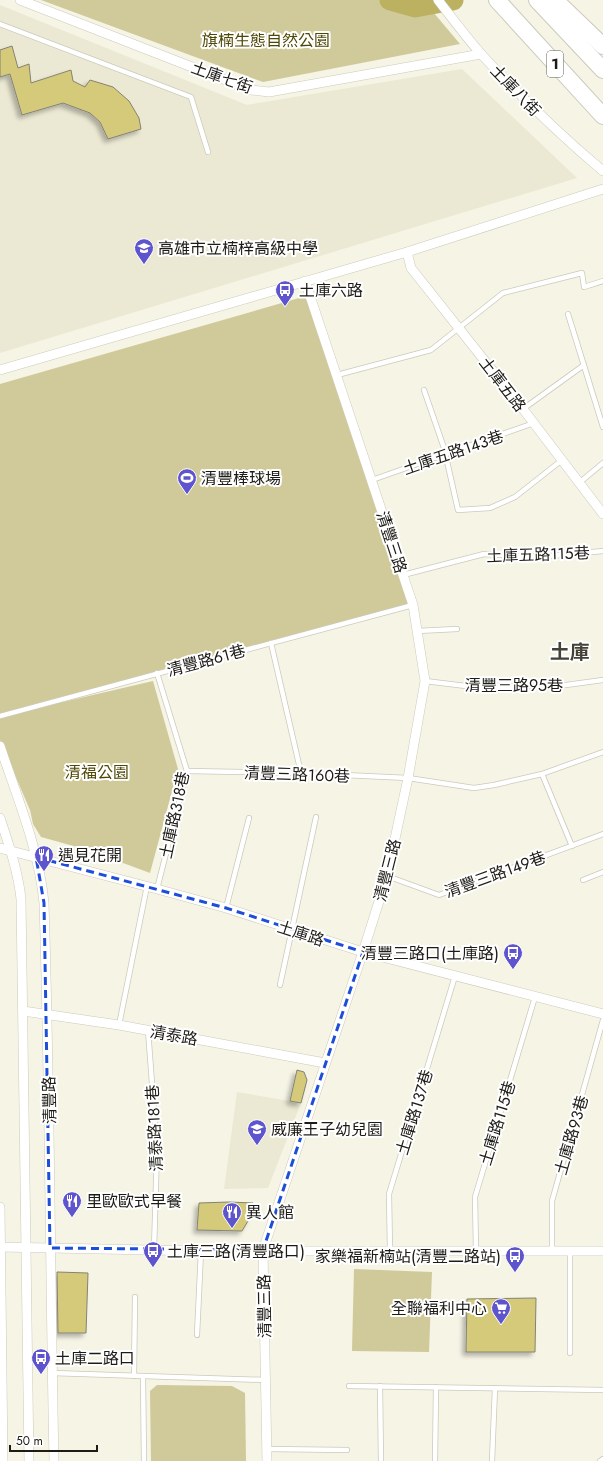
<svg xmlns="http://www.w3.org/2000/svg" width="603" height="1461" font-family="Jost,'Noto Sans TC',sans-serif">
<style>
.built{fill:#ebe9d3}
.green{fill:#d0ca9a}
.lines{fill:none;stroke-linecap:round;stroke-linejoin:round}
.river{stroke:#bbb161;stroke-width:21}
.building{fill:#d5ca7a;stroke:#848275;filter:url(#shadow)}
.lane-casing{stroke:#cccabc;stroke-width:6}
.street-casing{stroke:#cccabc;stroke-width:10}
.highway-casing{stroke:#cccabc;stroke-width:18}
.lane{stroke:#fff;stroke-width:4.5}
.street{stroke:#fff;stroke-width:9}
.highway{stroke:#fff;stroke-width:16}
.marked{fill:none;stroke:#1d4ed8;stroke-width:3;stroke-dasharray:8 5;stroke-linejoin:round}
.labels{text-anchor:middle;stroke-width:4;stroke-linejoin:round;paint-order:stroke}
.shield{fill:#fff;stroke:#605f5c;stroke-width:1}
.shield-label{font-size:15px;font-weight:bold;fill:#1c1b16}
.park-label{font-size:16px;fill:#4f4705;stroke:#fff}
.street-label{font-size:16px;fill:#1c1b16;stroke:#fff}
.poi-label{font-size:16px;fill:#1c1b16;stroke:#fff;text-anchor:start}
.district-label{font-size:20px;font-weight:bold;fill:#444237;stroke:#fff}
</style>
<defs>
<filter id="shadow"><feDropShadow dx="-3.5" dy="3.5" stdDeviation="2" flood-color="#0004"/></filter>
</defs>
<rect width="100%" height="100%" fill="#f5f4e5"/>
<g class="built">
<polygon points="0,5 247,105 462,69 577,178 0,353"/>
<polygon points="237,1092 301,1103 268,1188 224,1189"/>
</g>
<g class="green">
<polygon points="41,0 423,0 460,44 263,82"/>
<polygon points="306,296 413,605 7,715 153,681 178,769 150,873 88,850 41,837 33,824 30,810 0,740 0,384"/>
<polygon points="354,1269 432,1272 429,1352 352,1351"/>
<polygon points="157,1385 232,1386 245,1393 246,1461 151,1461 150,1391"/>
</g>
<g class="lines">
<polyline class="river" points="390,0 415,7 453,0"/>
</g>
<g class="building">
<polygon points="12,46 18,68 29,64 31,83 71,70 73,81 85,87 90,80 113,87 129,101 139,118 141,129 108,139 100,122 90,113 63,103 22,115 10,74 0,77 0,50"/>
<polygon points="297,1070 304,1072 307,1080 301,1103 290,1101"/>
<polygon points="199,1203 229,1202 253,1203 248,1221 242,1231 197,1230"/>
<polygon points="57,1272 88,1273 86,1333 58,1333"/>
<polygon points="536,1298 535,1352 466,1352 467,1299"/>
</g>
<g class="lines">
<defs>
<g id="lane">
<polyline points="0,24 191,97 208,152"/>
<polyline points="568,314 603,427"/>
<polyline points="337,375 431,350 503,293 582,273 584,287 603,281"/>
<polyline points="424,390 444,448 458,510 490,508 515,497 562,460"/>
<polyline points="523,409 584,365"/>
<polyline points="372,480 534,423"/>
<polyline points="579,483 603,463"/>
<polyline points="403,575 484,554 541,557 603,551"/>
<polyline points="417,631 457,629"/>
<polyline points="271,643 301,773"/>
<polyline points="425,681 474,687 566,685 603,680"/>
<polyline points="0,716 413,605"/>
<polyline points="187,771 301,773 408,778 474,788 494,785 542,774 603,752"/>
<polyline points="542,774 572,846"/>
<polyline points="387,876 439,895 603,834"/>
<polyline points="583,880 603,872"/>
<polyline points="157,889 187,771 157,673"/>
<polyline points="226,908 249,818"/>
<polyline points="280,985 316,817"/>
<polyline points="119,1025 147,886"/>
<polyline points="148,1030 157,1150 154,1250"/>
<polyline points="390,1251 389,1194 455,976"/>
<polyline points="476,1251 475,1197 535,997"/>
<polyline points="552,1251 552,1201 603,1020"/>
<polyline points="570,1251 570,1353"/>
<polyline points="197,1335 201,1251"/>
<polyline points="52,1373 266,1380"/>
<polyline points="134,1376 135,1297"/>
<polyline points="143,1376 144,1461"/>
<polyline points="349,1386 603,1390"/>
<polyline points="380,1386 381,1461"/>
<polyline points="267,1449 347,1450"/>
<polyline points="435,1461 436,1387"/>
<polyline points="492,1461 495,1388"/>
<polyline points="600,1461 603,1459"/>
</g>
<g id="street">
<polyline points="20,0 251,90 269,92 481,54"/>
<path d="M438,0C452,18 466,37 482,55C520,96 560,135 603,171"/>
<polyline points="407,252 411,268 523,409 603,514"/>
<polyline points="0,370 407,252 603,189"/>
<path d="M0,746C17,797 39,849 44,903C50,1089 50,1275 54,1461"/>
<path d="M0,818C9,845 18,871 21,899L29,1461"/>
<polyline points="0,848 157,889 226,908 363,952 603,1014"/>
<polyline points="23,1011 119,1025 325,1063"/>
<polyline points="0,1207 3,1461"/>
<polyline points="0,1247 201,1251 603,1251"/>
<polyline points="267,1461 263,1250 363,952 387,876 408,778 425,681 413,605 305,281"/>
</g>
<g id="highway">
<polyline points="497,0 603,116"/>
<polyline points="537,0 603,70"/>
<polyline points="555,0 603,46"/>
</g>
</defs>
<use href="#lane" class="lane-casing"/>
<use href="#street" class="street-casing"/>
<use href="#highway" class="highway-casing"/>
<use href="#lane" class="lane"/>
<use href="#street" class="street"/>
<use href="#highway" class="highway"/>
</g>
<path class="marked" d="M36,857L226,908L363,952L263,1250L50,1248L44,903Z"/>
<defs>
<symbol id="school-pin" viewBox="-11 -11 22 30"><path d="M0 17L-7.5 6A9.5 9.5 0 1 1 7.5 6Z" fill="#5e54cd" stroke="#fff"/><path d="M0-5L7-2L0 1L-7-2ZM-4 1L0 2.5L4 1V4Q0 6-4 4Z" fill="#fff"/></symbol>
<symbol id="bus-pin" viewBox="-11 -11 22 30"><path d="M0 17L-7.5 6A9.5 9.5 0 1 1 7.5 6Z" fill="#5e54cd" stroke="#fff"/><path d="M-5-6H5V4H4V6H2V4H-2V6H-4V4H-5ZM-3.5-4V0h7V-4ZM-3.5 1.2v1.5H-2V1.2ZM2 1.2v1.5H3.5V1.2Z" fill="#fff"/></symbol>
<symbol id="stadium-pin" viewBox="-11 -11 22 30"><path d="M0 17L-7.5 6A9.5 9.5 0 1 1 7.5 6Z" fill="#5e54cd" stroke="#fff"/><path d="M0-5a6.5 5 0 1 0 0 10a6.5 5 0 1 0 0-10ZM-3.5-1.8h7v3.6h-7Z" fill="#fff"/></symbol>
<symbol id="restaurant-pin" viewBox="-11 -11 22 30"><path d="M0 17L-7.5 6A9.5 9.5 0 1 1 7.5 6Z" fill="#5e54cd" stroke="#fff"/><path d="M-5-6h1v4h1v-4h1v4h1v-4h1v5L-1.5 .5V6h-2V.5L-5-1ZM5-6V6H3V1.5H1.5Q1.5-4 5-6Z" fill="#fff"/></symbol>
<symbol id="supermarket-pin" viewBox="-11 -11 22 30"><path d="M0 17L-7.5 6A9.5 9.5 0 1 1 7.5 6Z" fill="#5e54cd" stroke="#fff"/><path d="M-6-5.5h2.5l.6 2H6L4.5 2H-2.5L-4.4-4H-6ZM-1.5 3.2a1.3 1.3 0 1 0 .1 0ZM3 3.2a1.3 1.3 0 1 0 .1 0Z" fill="#fff"/></symbol>
</defs>
<g fill-rule="evenodd">
<use href="#school-pin" x="133" y="237" width="22" height="30"/>
<use href="#bus-pin" x="274" y="279" width="22" height="30"/>
<use href="#stadium-pin" x="176" y="467" width="22" height="30"/>
<use href="#restaurant-pin" x="33" y="844" width="22" height="30"/>
<use href="#bus-pin" x="502" y="942" width="22" height="30"/>
<use href="#school-pin" x="246" y="1118" width="22" height="30"/>
<use href="#restaurant-pin" x="61" y="1190" width="22" height="30"/>
<use href="#restaurant-pin" x="221" y="1201" width="22" height="30"/>
<use href="#bus-pin" x="142" y="1240" width="22" height="30"/>
<use href="#bus-pin" x="504" y="1245" width="22" height="30"/>
<use href="#supermarket-pin" x="490" y="1297" width="22" height="30"/>
<use href="#bus-pin" x="30" y="1347" width="22" height="30"/>
</g>
<g class="labels">
<rect class="shield" x="547" y="51" width="16" height="26" rx="3"/>
<g class="shield-label">
<text x="555" y="69">1</text>
</g>
<g class="park-label">
<text x="266" y="46">旗楠生態自然公園</text>
<text x="97" y="778">清福公園</text>
</g>
<g class="street-label">
<text transform="translate(222 77) rotate(20)" y="6">土庫七街</text>
<text transform="translate(516 90) rotate(46)" y="6">土庫八街</text>
<text transform="translate(503 384) rotate(52)" y="6">土庫五路</text>
<text transform="translate(453 452) rotate(-19)" y="6">土庫五路143巷</text>
<text transform="translate(392 542) rotate(72)" y="6">清豐三路</text>
<text transform="translate(538 554) rotate(-2)" y="6">土庫五路115巷</text>
<text transform="translate(206 660) rotate(-15)" y="6">清豐路61巷</text>
<text x="514" y="691">清豐三路95巷</text>
<text transform="translate(297 774) rotate(2)" y="6">清豐三路160巷</text>
<text transform="translate(174 815) rotate(-78)" y="6">土庫路318巷</text>
<text transform="translate(387 870) rotate(-76)" y="6">清豐三路</text>
<text transform="translate(495 874) rotate(-20)" y="6">清豐三路149巷</text>
<text transform="translate(301 933) rotate(18)" y="6">土庫路</text>
<text transform="translate(174 1035) rotate(10)" y="6">清泰路</text>
<text transform="translate(49 1100) rotate(-91)" y="6">清豐路</text>
<text transform="translate(414 1112) rotate(-73)" y="6">土庫路137巷</text>
<text transform="translate(497 1123) rotate(-73)" y="6">土庫路115巷</text>
<text transform="translate(154 1128) rotate(-93)" y="6">清泰路181巷</text>
<text transform="translate(571 1135) rotate(-74)" y="6">土庫路93巷</text>
<text transform="translate(264 1306) rotate(-91)" y="6">清豐三路</text>
</g>
<g class="poi-label">
<text x="158" y="254">高雄市立楠梓高級中學</text>
<text x="299" y="296">土庫六路</text>
<text x="201" y="484">清豐棒球場</text>
<text x="58" y="861">遇見花開</text>
<text x="499" y="959" text-anchor="end">清豐三路口(土庫路)</text>
<text x="271" y="1135">威廉王子幼兒園</text>
<text x="86" y="1207">里歐歐式早餐</text>
<text x="246" y="1218">異人館</text>
<text x="167" y="1257">土庫三路(清豐路口)</text>
<text x="501" y="1262" text-anchor="end">家樂福新楠站(清豐二路站)</text>
<text x="487" y="1314" text-anchor="end">全聯福利中心</text>
<text x="55" y="1364">土庫二路口</text>
</g>
<g class="district-label">
<text x="570" y="659">土庫</text>
</g>
</g>
<path d="M10 1445v6h87v-6" fill="none" stroke="#1c1b16" stroke-width="2"/>
<text x="16" y="1445" font-size="12" fill="#1c1b16" stroke="#ffffff" stroke-width="3" paint-order="stroke">50 m</text>
</svg>
